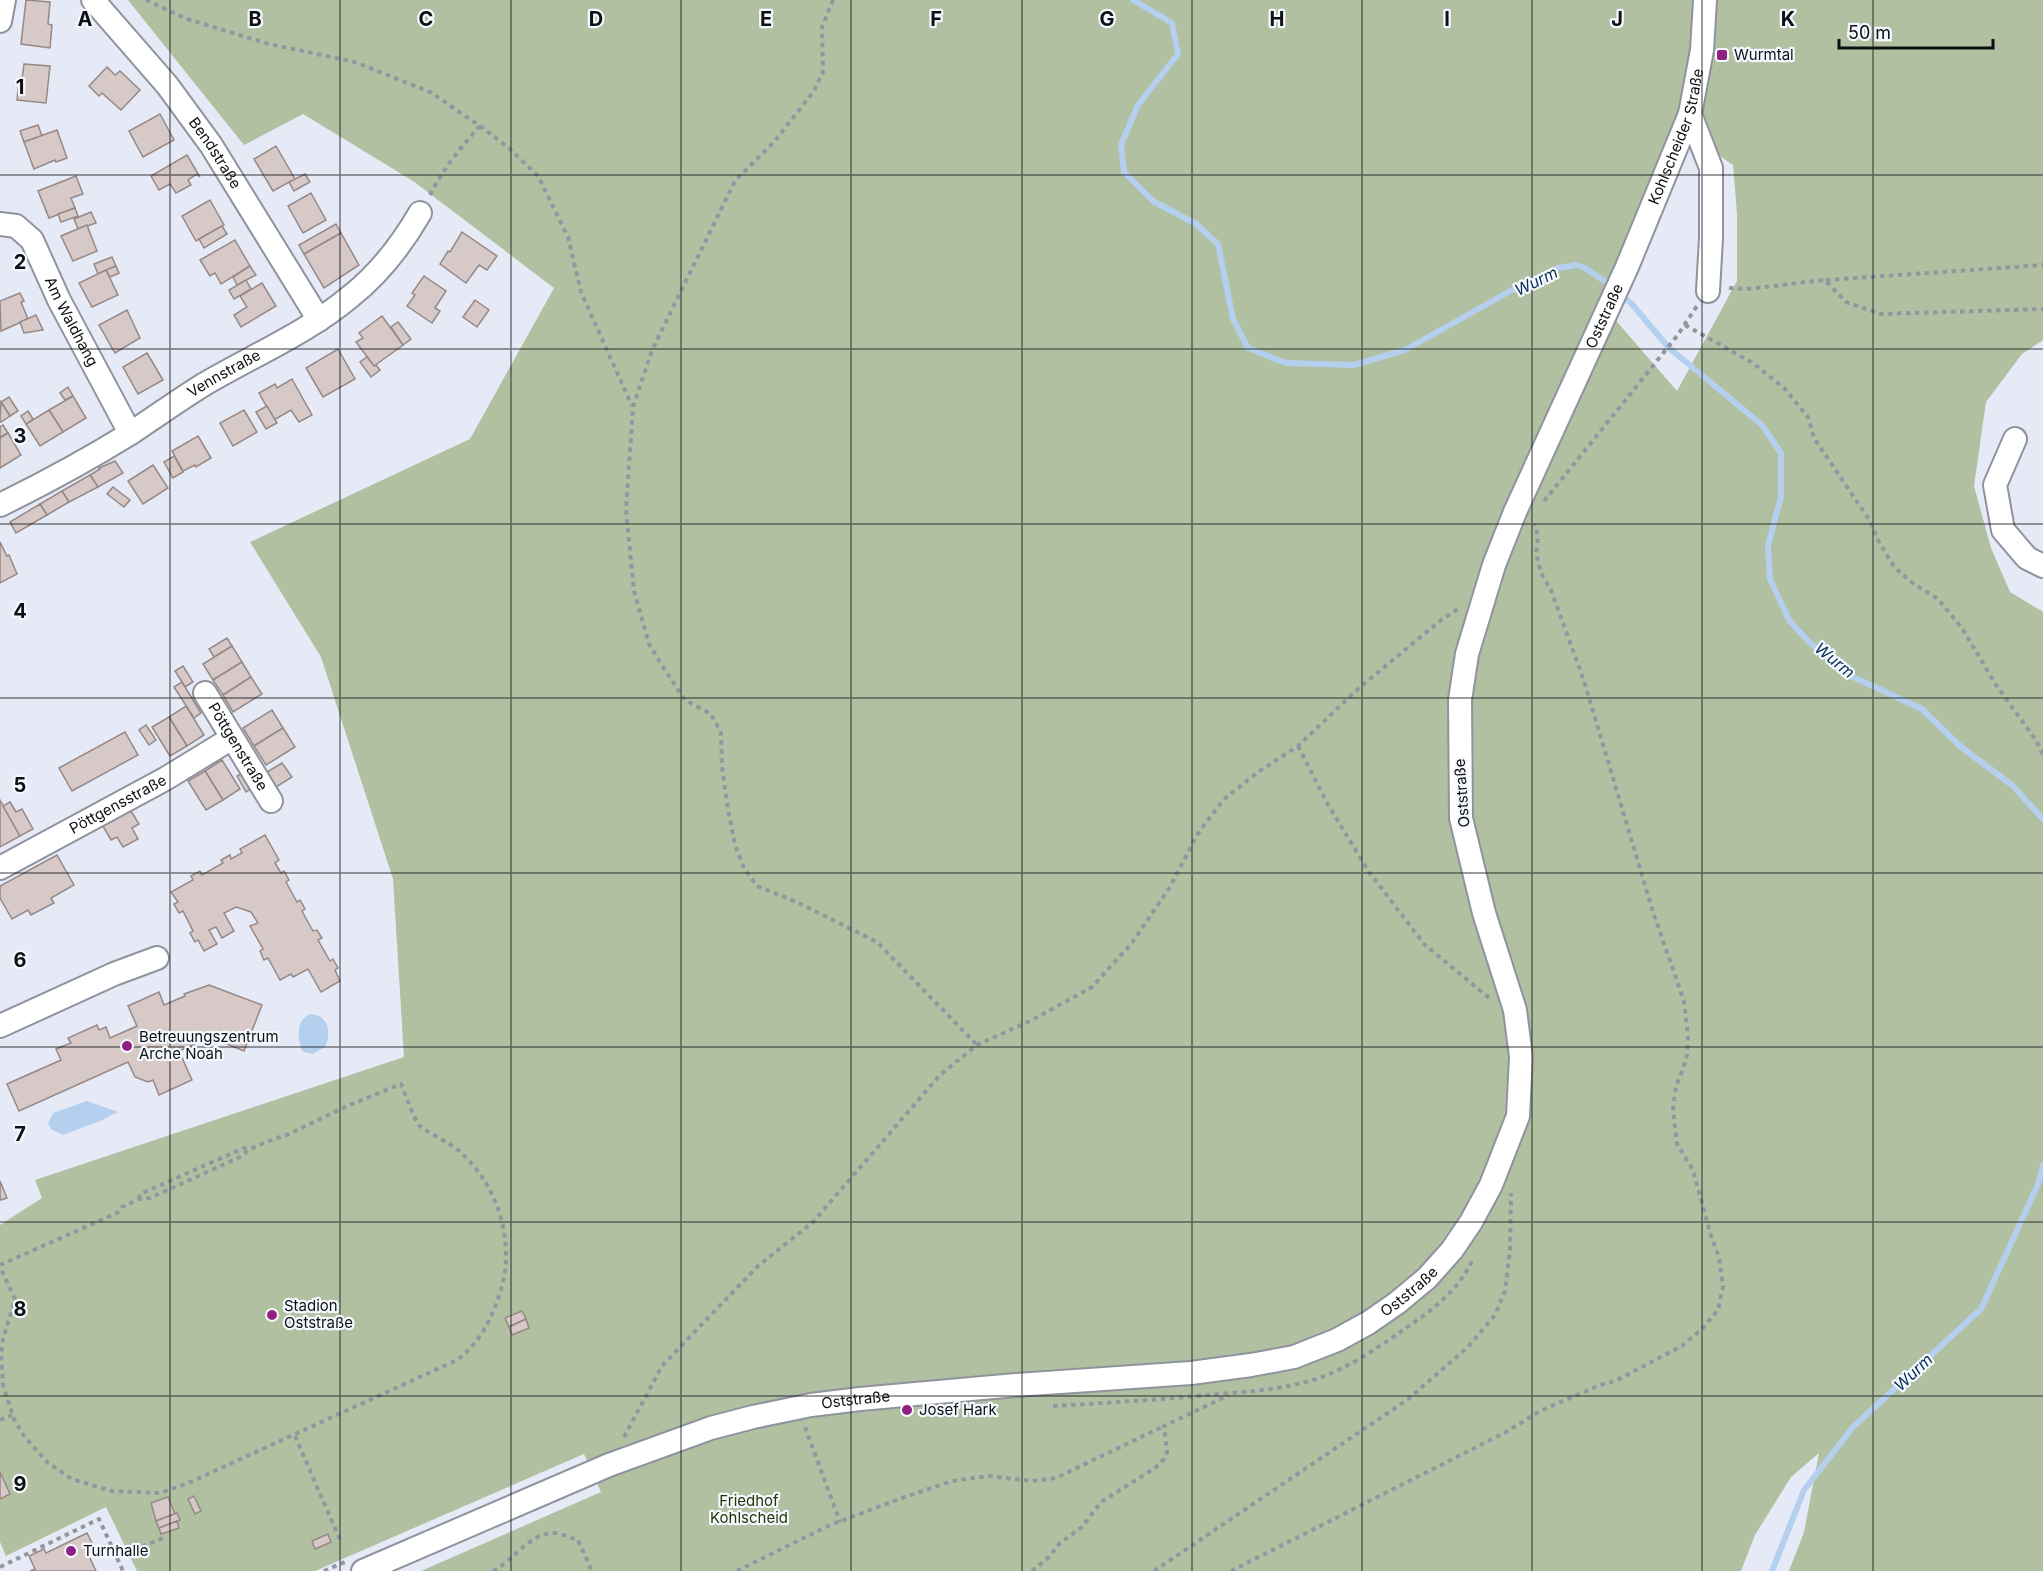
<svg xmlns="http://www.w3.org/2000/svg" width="2043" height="1571" font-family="Inter,sans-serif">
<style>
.green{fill:#b0c0a1;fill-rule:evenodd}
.water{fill:#b5cfee}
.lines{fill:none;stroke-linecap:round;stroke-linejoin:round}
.stream{stroke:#b5cfee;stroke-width:6}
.building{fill:#d7c9c7;stroke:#968887;stroke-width:1.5}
.minor-casing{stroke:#8f939e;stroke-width:26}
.path{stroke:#93969f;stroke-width:4;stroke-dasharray:4.5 4.5;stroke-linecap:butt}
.minor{stroke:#fff;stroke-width:22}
.grid{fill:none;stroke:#0e1013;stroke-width:1.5;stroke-opacity:0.55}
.poi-dot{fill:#8f2184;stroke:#f5f8ff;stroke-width:2}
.labels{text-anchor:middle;stroke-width:4.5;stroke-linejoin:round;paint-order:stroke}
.poi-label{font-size:15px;fill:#0e1013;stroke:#f5f8ff;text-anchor:start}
.street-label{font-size:15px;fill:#0e1013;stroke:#f5f8ff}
.park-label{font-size:15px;fill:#1f3400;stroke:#f5f8ff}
.water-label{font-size:16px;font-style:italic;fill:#062c53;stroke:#f5f8ff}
.grid-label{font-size:20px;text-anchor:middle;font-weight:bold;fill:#0e1013;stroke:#f5f8ff;stroke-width:4.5;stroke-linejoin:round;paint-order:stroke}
</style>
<rect width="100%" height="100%" fill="#e6eaf6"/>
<path class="green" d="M128,0H2043V340L2022,354L1986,402L1974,486L1991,548L2010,592L2043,612V1571H1789L1804,1532L1819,1453L1791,1477L1755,1535L1741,1571H421L601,1492L584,1454L315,1571H137L106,1507L6,1556L0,1542V1225L42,1198L35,1180L404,1057L393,879L321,657L250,542L470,439L554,288L413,181L303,114L244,145ZM1689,103L1704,115L1720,156L1733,165L1737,214V281L1677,391L1599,301Z"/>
<g class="water">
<path d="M310,1014C328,1015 332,1032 325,1047L312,1054L302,1051C297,1038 296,1021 310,1014Z"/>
<polygon points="87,1101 118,1112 100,1121 63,1135 51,1129 48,1123 53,1113"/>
</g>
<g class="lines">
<g class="stream">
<polyline points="1133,0 1172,23 1178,54 1138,105 1121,145 1124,172 1153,201 1196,224 1218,244 1233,319 1248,348 1286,363 1354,365 1405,350 1512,290 1558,268 1576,265 1585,268 1603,280 1632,304 1668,347 1762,425 1781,453 1781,497 1768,545 1770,579 1789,620 1808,641 1849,675 1922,709 1961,747 2012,785 2043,819"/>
<polyline points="1772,1571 1804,1490 1853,1427 1981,1309 2039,1182 2043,1165"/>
</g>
</g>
<g class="building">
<polygon points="26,0 50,2 48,24 52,25 50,48 21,44"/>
<polygon points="24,64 50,66 46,103 17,100 19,79 22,79"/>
<polygon points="107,67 115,75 120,71 140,90 121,110 102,93 99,96 89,86"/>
<polygon points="160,114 174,140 143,157 129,131"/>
<polygon points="38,125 42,136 24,142 20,131"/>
<polygon points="57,130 67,158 56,162 55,160 34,169 24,142"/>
<polygon points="276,146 295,179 273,191 254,159"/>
<polygon points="187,155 200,177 197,174 188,180 191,185 176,193 170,184 159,190 151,176"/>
<polygon points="305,174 310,182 294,191 289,182"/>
<polygon points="76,176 83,194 71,198 75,208 49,218 38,191"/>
<polygon points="311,193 326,220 303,233 288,206"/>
<polygon points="210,200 224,225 196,241 182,216"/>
<polygon points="75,208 78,216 61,222 58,214"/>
<polygon points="91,212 96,223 78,229 74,219"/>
<polygon points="336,224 341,233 304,254 299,245"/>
<polygon points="87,225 97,251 73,261 61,236"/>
<polygon points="222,226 227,234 204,248 199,239"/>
<polygon points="462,232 497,256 487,270 479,265 466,283 440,264 448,251 450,252"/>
<polygon points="341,233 359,265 324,288 304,254"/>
<polygon points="235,240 250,266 221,284 215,273 210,276 200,260"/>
<polygon points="112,257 116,266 98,274 94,264"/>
<polygon points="116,266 119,273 110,277 106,270"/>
<polygon points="250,266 256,275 237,285 233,277"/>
<polygon points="106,270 118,295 92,307 79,283"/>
<polygon points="424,276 446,291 435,308 440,311 432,323 407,306 415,295 412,293"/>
<polygon points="246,280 251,289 234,299 229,290"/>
<polygon points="262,283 276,306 241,327 234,315 247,307 240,296"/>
<polygon points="20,293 24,301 21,302 28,319 1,331 0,301"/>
<polygon points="475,300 489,310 477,327 463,317"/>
<polygon points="127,310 140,338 115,353 99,325"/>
<polygon points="36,315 43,330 24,333 20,322"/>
<polygon points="382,316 403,345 374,366 356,342 363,338 359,333"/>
<polygon points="398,322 411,339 403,345 391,327"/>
<polygon points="338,349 355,379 323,397 306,368"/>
<polygon points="147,353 163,380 138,394 123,367"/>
<polygon points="367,357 374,366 376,365 380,370 371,377 360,362"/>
<polygon points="292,379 312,415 299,422 291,410 274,420 259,393 275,384 277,388"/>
<polygon points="68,387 73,396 65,400 60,393"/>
<polygon points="73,396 86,418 63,432 49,410"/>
<polygon points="9,397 18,411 10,416 1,402"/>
<polygon points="1,402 10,416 1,422 0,419"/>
<polygon points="267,406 277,423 266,429 256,412"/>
<polygon points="49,410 63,432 40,446 26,424"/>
<polygon points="244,410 257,432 233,446 220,423"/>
<polygon points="28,411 33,419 26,424 21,416"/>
<polygon points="3,425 8,433 0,437 0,427"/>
<polygon points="8,433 21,455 0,468 0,438"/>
<polygon points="198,436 211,458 196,467 195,465 183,471 172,451"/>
<polygon points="174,456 183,472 173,478 164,462"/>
<polygon points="115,461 123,473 98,487 90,475 100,469 99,468"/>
<polygon points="153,465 168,488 143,504 128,481"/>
<polygon points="90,475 98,487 69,502 62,491"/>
<polygon points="113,487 130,500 124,507 107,494"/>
<polygon points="62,491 69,502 47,515 40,504"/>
<polygon points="40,504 47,515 16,533 10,522"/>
<polygon points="0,542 7,556 9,555 17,574 0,583"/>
<polygon points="227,638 232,646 214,657 209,649"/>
<polygon points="232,646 242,662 213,680 203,664"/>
<polygon points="242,662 251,677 223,695 213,680"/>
<polygon points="183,666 193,682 185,687 175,671"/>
<polygon points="251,677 262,694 233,712 223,695"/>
<polygon points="182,682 201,713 194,718 174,687"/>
<polygon points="186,706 204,735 187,746 169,717"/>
<polygon points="272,710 283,728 254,746 243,728"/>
<polygon points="169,717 187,746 170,756 152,727"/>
<polygon points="146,725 156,740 149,745 139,730"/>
<polygon points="283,728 295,747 266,765 254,746"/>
<polygon points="125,732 138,755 72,791 59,768"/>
<polygon points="222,760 240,789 223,800 205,771"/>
<polygon points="282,763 292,777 276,787 267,772"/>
<polygon points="205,771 223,800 206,810 188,781"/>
<polygon points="244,772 254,787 246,792 237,776"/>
<polygon points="0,800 20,836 0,847"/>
<polygon points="10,802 16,812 22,809 33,829 20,836 3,806"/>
<polygon points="128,806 139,824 132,828 138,839 123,847 117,837 111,840 100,821"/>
<polygon points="265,835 279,860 275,863 281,873 284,871 289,880 286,882 297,902 300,900 305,909 302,911 313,931 317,930 322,938 318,940 330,961 333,959 338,968 335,970 340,981 321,992 308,969 293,977 291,974 280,980 268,958 264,960 260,951 263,949 250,926 258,923 251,912 236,907 224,913 234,931 222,938 216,927 209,930 217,944 204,951 198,940 195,942 190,933 193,931 183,911 179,913 174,904 178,902 171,892 193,880 191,876 200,871 202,875 223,863 221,860 230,855 231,859 242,853 240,849"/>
<polygon points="57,855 74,885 51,898 54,903 31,915 28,910 12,919 0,898 0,886"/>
<polygon points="209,985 262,1005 244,1051 210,1037 179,1051 192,1080 159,1095 153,1080 148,1082 135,1077 128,1062 19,1111 7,1084 61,1060 56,1049 71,1043 68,1038 97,1025 99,1030 106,1027 110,1038 137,1026 128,1006 159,992 164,1005 185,996 184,994"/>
<polygon points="0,1181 7,1198 1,1200 0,1197"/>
<polygon points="522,1311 526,1319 509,1327 505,1318"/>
<polygon points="526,1319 529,1328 512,1335 509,1327"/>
<polygon points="0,1472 10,1494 0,1499"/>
<polygon points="194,1496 201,1511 195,1514 188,1499"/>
<polygon points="168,1497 175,1514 156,1521 151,1503"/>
<polygon points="177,1513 180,1520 159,1528 156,1521"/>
<polygon points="177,1521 179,1528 161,1534 159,1528"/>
<polygon points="87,1533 95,1549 87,1552 96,1571 30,1571 35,1569 29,1556 44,1549 46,1553"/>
<polygon points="328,1534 331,1542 315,1549 312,1541"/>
</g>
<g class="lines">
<defs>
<g id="minor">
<path id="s1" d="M93,0L167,85L211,145L319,320"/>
<polyline points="0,21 4,0"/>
<polyline points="1690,114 1711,168 1711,238 1708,291"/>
<path id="s2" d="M0,224L16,226L32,240L59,300L130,433"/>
<polyline points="2015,439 1995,485 2003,530 2027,558 2043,566"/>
<path id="s3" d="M0,505C45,483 89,459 131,433C155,417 179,400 203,385C252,356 307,333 351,296C380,273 402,244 420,213"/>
<path id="s4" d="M205,693L271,801"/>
<path id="s5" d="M0,868L165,779L232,738"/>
<polyline points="0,1026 114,974 157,958"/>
<path id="s6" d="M363,1571L609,1465L711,1428L753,1417L811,1405L860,1399L1016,1385L1191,1373L1251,1365L1294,1357L1337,1340L1368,1323L1397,1303L1427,1278L1452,1250L1471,1222L1491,1185L1518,1116L1521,1057L1515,1010L1484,913L1461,818L1460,700L1467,654L1494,565L1515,512L1627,267L1690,114L1702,50L1705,0"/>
</g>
</defs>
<use href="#minor" class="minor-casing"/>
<g class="path">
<polyline points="146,0 187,19 269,44 355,62 430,92 480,126 510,149 538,176 568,237 581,292 632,406"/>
<polyline points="833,0 822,27 823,72 814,91 774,142 735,181 652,350 633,407 626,510 634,591 649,644 663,667 685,700 711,714 721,733 722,767 728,809 735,845 744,868 757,886 799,903 877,942 977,1045"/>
<path d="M430,195C443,169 461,147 480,126"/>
<polyline points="1826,280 2043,265"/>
<polyline points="1729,288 1747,289 1825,280 1846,302 1881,314 2043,309"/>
<polyline points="1685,325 1753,363 1785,389 1808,417 1814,438 1870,521 1879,542 1895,568 1914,584 1938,599 1962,628 1996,685 2036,740 2043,755"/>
<polyline points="1544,501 1677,336 1697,306"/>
<polyline points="1298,746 1327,803 1369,872 1424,944 1489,998"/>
<polyline points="139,1199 140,1194 154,1188 244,1148 250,1149"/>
<path d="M0,1265L117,1213L122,1207L139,1199L150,1198L240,1157L250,1149L266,1142L289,1134L347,1106L401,1084C407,1097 411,1114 420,1126C422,1129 451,1144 458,1150C499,1185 517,1245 499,1296C491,1320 478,1345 457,1360L186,1484L160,1493L111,1491L72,1479L48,1463L24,1436L14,1419L3,1385L1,1354L3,1339L15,1299L0,1267"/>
<path d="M1053,1406C1105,1403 1156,1400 1207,1395C1244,1392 1284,1390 1319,1378C1348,1368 1381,1346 1406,1328C1431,1311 1459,1290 1472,1261"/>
<polyline points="0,1420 12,1415"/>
<polyline points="805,1427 840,1522"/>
<polyline points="295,1436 341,1542"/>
<polyline points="624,1437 662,1366 758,1266 813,1222 940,1075 977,1045 1032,1020 1092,987 1132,943 1170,887 1197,835 1223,800 1258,772 1298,746 1358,689 1441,620 1458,609"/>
<polyline points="117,1557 163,1538"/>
<polyline points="0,1567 99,1519 123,1571"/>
<polyline points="324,1571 345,1562"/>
<path d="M493,1571C514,1561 527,1534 554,1533C561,1533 571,1538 578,1540L592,1571"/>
<polyline points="737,1571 830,1525 902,1498 952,1481 989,1476 1032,1481 1056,1478 1164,1426"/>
<polyline points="1032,1571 1048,1558 1060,1543 1082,1527 1101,1502 1155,1468 1164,1459 1167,1452 1164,1426 1229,1395"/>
<polyline points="1154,1571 1407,1400 1468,1347 1495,1315 1505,1291 1510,1251 1511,1193"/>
<polyline points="1231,1571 1506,1432 1540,1411 1600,1385 1615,1381 1682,1346 1702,1329 1718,1310 1723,1287 1719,1257 1711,1236 1693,1170 1677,1144 1673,1110 1676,1086 1683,1069 1687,1055 1688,1037 1684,1001 1653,912 1584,681 1551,590 1541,573 1536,553 1538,535 1534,524"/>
</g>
<use href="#minor" class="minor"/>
</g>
<path class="grid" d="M170,0V1571M340,0V1571M511,0V1571M681,0V1571M851,0V1571M1022,0V1571M1192,0V1571M1362,0V1571M1532,0V1571M1702,0V1571M1873,0V1571M0,175H2043M0,349H2043M0,524H2043M0,698H2043M0,873H2043M0,1047H2043M0,1222H2043M0,1396H2043"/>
<g class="poi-dot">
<rect x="1716" y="49" width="12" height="12" rx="3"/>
<circle cx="127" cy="1046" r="6"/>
<circle cx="272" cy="1315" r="6"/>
<circle cx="907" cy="1410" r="6"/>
<circle cx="71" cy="1551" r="6"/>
</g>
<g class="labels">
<g class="poi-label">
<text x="1734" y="60">Wurmtal</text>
<text x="139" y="1042">Betreuungszentrum<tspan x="139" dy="17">Arche Noah</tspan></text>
<text x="284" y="1311">Stadion<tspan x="284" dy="17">Oststraße</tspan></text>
<text x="919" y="1415">Josef Hark</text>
<text x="83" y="1556">Turnhalle</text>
</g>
<g class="street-label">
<text dy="5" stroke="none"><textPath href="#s6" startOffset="2338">Kohlscheider Straße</textPath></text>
<text dy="5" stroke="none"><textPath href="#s1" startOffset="196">Bendstraße</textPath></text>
<text dy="5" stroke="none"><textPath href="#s6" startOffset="2144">Oststraße</textPath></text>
<text dy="5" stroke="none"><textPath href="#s2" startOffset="128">Am Waldhang</textPath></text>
<text dy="5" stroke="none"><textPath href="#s3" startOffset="260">Vennstraße</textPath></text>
<text dy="5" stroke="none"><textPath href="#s4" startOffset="63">Pöttgenstraße</textPath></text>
<text transform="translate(1462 793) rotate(-94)" y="5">Oststraße</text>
<text dy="5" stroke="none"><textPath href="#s5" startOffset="134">Pöttgensstraße</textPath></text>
<text dy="5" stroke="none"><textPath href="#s6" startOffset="1098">Oststraße</textPath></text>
<text dy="5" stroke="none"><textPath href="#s6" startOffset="524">Oststraße</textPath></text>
</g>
<g class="park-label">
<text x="749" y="1506">Friedhof<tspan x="749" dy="17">Kohlscheid</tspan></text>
</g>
<g class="water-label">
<text transform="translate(1536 281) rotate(-26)" y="6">Wurm</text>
<text transform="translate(1835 660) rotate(39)" y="6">Wurm</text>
<text transform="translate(1913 1372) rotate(-43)" y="6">Wurm</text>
</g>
</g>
<g class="grid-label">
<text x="85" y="26">A</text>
<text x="255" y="26">B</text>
<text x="426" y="26">C</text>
<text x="596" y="26">D</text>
<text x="766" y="26">E</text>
<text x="936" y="26">F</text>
<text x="1107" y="26">G</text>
<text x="1277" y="26">H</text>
<text x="1447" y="26">I</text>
<text x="1617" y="26">J</text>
<text x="1788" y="26">K</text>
<text x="20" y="94">1</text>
<text x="20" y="269">2</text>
<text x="20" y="443">3</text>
<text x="20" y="618">4</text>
<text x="20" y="792">5</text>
<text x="20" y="967">6</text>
<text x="20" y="1141">7</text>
<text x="20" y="1316">8</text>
<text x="20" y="1491">9</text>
</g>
<path d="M1839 39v9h154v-9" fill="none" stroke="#0e1013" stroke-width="3"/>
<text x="1848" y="39" font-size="18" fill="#0e1013" stroke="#f5f8ff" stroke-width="4.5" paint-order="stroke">50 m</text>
</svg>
